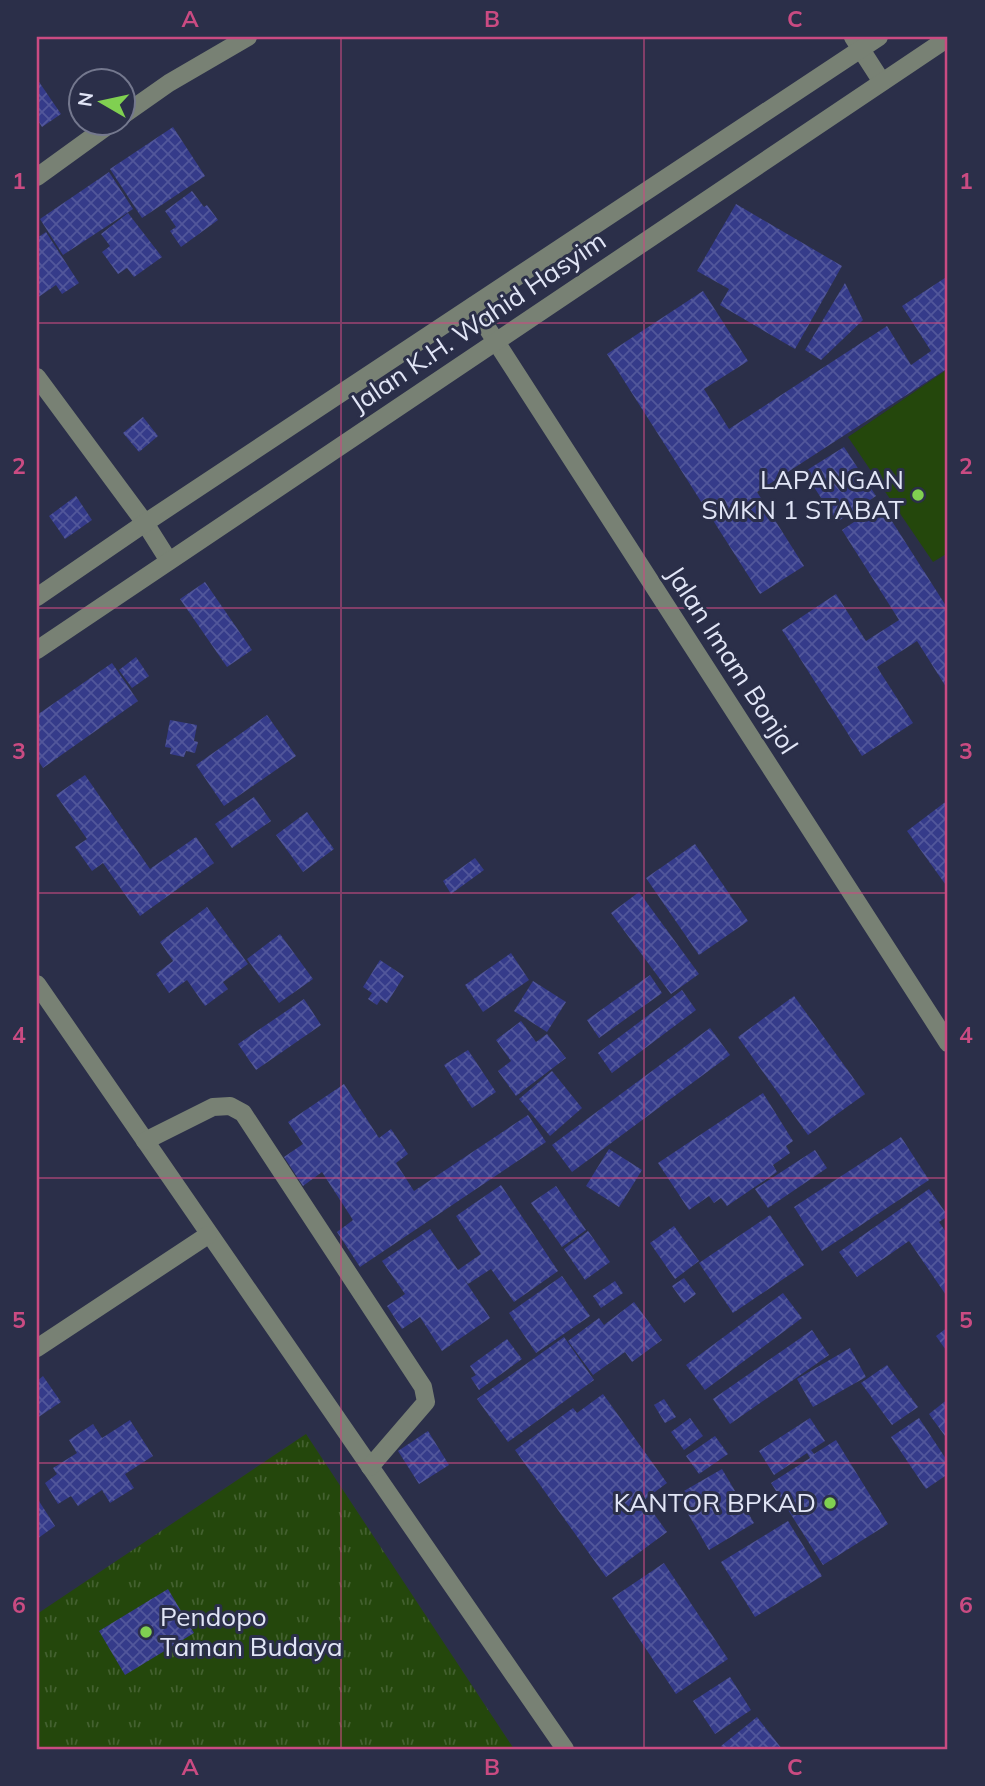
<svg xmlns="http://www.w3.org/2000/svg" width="985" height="1786" font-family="Mulish,sans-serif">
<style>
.park{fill:url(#park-tufts)}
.pitch{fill:#24470c}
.building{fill:url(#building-cross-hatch)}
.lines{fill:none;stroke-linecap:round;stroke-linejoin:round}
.minor{stroke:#788174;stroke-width:18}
.grid{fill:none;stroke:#ca4b82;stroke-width:2;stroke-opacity:0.55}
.poi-dot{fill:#80d051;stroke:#2b2f49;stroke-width:2.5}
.labels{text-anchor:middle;stroke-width:6;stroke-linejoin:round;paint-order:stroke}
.street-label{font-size:26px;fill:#e1e5f6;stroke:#2b2f49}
.poi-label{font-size:26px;fill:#e1e5f6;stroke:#2b2f49;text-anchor:end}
.neatline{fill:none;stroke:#ca4b82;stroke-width:2.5}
.grid-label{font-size:23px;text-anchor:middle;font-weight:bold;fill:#ca4b82}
</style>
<defs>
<pattern id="park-tufts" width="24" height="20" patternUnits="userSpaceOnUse" patternTransform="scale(1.75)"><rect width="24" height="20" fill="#24470c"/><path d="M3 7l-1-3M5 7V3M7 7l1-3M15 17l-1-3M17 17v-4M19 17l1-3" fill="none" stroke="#446130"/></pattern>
<pattern id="building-cross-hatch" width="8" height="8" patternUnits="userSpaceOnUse" patternTransform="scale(1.75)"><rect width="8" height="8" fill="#353b8a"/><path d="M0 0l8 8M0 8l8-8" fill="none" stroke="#52579b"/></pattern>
</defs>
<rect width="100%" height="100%" fill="#2b2f49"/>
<polygon class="park" points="306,1434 514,1749 37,1749 37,1614"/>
<polygon class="pitch" points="948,369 948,553 933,562 848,437"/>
<g class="building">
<polygon points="37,79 61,114 42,127 37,119"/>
<polygon points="173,127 205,176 142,218 110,169"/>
<polygon points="109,172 133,209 63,255 40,219"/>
<polygon points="192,191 204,207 207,205 218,220 181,247 170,231 176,227 165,211"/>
<polygon points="736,204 842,266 795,349 720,305 729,289 697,271"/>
<polygon points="128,213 162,257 134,277 127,268 118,274 102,252 110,246 101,234"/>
<polygon points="46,232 79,283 62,294 56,285 37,298 37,238"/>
<polygon points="948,276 948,368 757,492 804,566 760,594 607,354 703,291 748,361 704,389 729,429 887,326 911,365 931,351 902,306"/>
<polygon points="845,283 863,320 821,360 805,350"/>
<polygon points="143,417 158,436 139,452 123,433"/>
<polygon points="844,447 876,496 837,522 804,472"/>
<polygon points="76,496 92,520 65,539 49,516"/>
<polygon points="881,504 948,609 948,690 917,641 877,667 913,723 862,756 782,630 836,594 866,641 899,620 842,530"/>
<polygon points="205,582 252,650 227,667 180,599"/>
<polygon points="136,657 149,676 132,688 119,670"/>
<polygon points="112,663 138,701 43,768 37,759 37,715"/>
<polygon points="267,715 296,756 224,806 196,765"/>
<polygon points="170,720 197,725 194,741 198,742 195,753 186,751 184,757 170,754 171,748 165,747"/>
<polygon points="85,775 150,869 196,837 214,863 140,916 103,863 92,871 75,847 87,839 56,795"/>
<polygon points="254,797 271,821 232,848 215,824"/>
<polygon points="948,800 948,888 907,831"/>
<polygon points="307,812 334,849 303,872 276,835"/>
<polygon points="695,844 748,921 699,955 646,878"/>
<polygon points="475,858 484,870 451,894 443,881"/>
<polygon points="639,892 699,974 671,994 611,913"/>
<polygon points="207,907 248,964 223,982 228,989 205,1006 187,980 169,993 156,974 173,961 160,942"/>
<polygon points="280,934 313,979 279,1003 247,959"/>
<polygon points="511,953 529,980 483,1012 465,985"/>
<polygon points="380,960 404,976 387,1003 381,999 377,1005 368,999 372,993 363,987"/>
<polygon points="650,975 662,993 599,1038 587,1020"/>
<polygon points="533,981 566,1002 547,1032 514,1011"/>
<polygon points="682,990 696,1010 612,1073 598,1053"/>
<polygon points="794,996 865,1094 808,1135 738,1037"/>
<polygon points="304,999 321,1025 256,1070 238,1044"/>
<polygon points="521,1021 536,1042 547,1034 566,1058 516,1096 498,1071 511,1061 496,1040"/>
<polygon points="710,1028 730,1055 572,1172 552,1145"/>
<polygon points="468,1050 496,1092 472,1108 444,1065"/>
<polygon points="552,1071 582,1108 550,1136 519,1099"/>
<polygon points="344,1084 379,1138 391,1129 408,1154 396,1163 414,1191 528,1115 546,1142 360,1267 337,1232 353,1220 322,1172 303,1186 284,1157 303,1144 288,1122"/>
<polygon points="763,1093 793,1141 786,1146 790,1153 773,1165 777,1172 727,1206 721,1198 714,1203 709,1196 689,1210 658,1163"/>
<polygon points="901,1137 929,1180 822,1251 794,1207"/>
<polygon points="609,1149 642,1170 619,1207 586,1186"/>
<polygon points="815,1150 827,1168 768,1208 755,1189"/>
<polygon points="501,1185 558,1271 514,1302 491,1269 468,1284 462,1276 490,1318 442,1351 420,1317 402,1329 387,1306 405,1294 382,1261 430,1229 458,1270 481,1254 486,1262 456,1216"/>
<polygon points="556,1186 586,1230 562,1247 531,1203"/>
<polygon points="929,1189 948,1216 939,1222 948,1235 948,1298 909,1241 857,1277 839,1252"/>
<polygon points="770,1215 804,1265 733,1313 699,1263"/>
<polygon points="674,1226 699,1261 675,1279 650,1243"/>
<polygon points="588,1231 610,1262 585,1280 564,1249"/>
<polygon points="562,1276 590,1316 536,1353 509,1313"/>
<polygon points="684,1278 696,1294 684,1303 672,1286"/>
<polygon points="615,1281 623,1293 601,1308 593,1296"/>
<polygon points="783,1293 802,1318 705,1390 686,1365"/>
<polygon points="634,1302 662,1340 632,1362 625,1352 593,1375 568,1341 599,1318 604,1325"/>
<polygon points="948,1327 948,1353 936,1336"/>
<polygon points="812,1330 829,1355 730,1424 713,1399"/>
<polygon points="564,1337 594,1380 508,1442 477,1399"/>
<polygon points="507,1339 522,1359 479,1390 471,1378 476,1375 470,1366"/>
<polygon points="850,1348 866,1377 813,1407 797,1379"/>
<polygon points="887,1365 918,1407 892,1425 861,1383"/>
<polygon points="43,1376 61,1402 37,1418 37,1381"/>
<polygon points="603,1394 667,1483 644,1500 667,1532 606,1577 515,1450 573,1408 577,1413"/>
<polygon points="664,1399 676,1417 665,1423 654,1405"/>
<polygon points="948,1399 948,1440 929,1414"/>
<polygon points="690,1418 703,1436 684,1450 671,1432"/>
<polygon points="810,1418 825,1441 811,1450 814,1454 836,1440 888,1524 823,1565 771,1483 810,1458 807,1453 774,1475 759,1451"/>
<polygon points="919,1418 948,1462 948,1474 926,1489 891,1437"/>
<polygon points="130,1420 153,1456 125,1474 134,1488 110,1503 102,1490 78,1506 71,1496 58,1504 45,1483 57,1474 53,1468 77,1453 69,1440 93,1424 102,1438"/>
<polygon points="428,1431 449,1465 419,1484 398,1451"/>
<polygon points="715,1436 728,1454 699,1474 686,1456"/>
<polygon points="722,1469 754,1523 709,1550 677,1495"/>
<polygon points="37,1498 55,1526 37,1539"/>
<polygon points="788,1521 822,1576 755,1617 721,1562"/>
<polygon points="664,1563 728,1659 676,1694 612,1598"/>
<polygon points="168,1589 194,1633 125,1675 99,1631"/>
<polygon points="730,1677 751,1710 715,1734 693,1701"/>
<polygon points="757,1717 782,1749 724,1749 721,1746"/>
</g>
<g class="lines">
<g class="minor">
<polyline points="853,37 882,82"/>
<polyline points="122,116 169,83 248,37"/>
<polyline points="37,177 113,122"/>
<polyline points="473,306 948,1043"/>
<polyline points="37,377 145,523 169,561"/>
<polyline points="37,597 145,523 879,37"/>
<polyline points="37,650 948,38"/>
<polyline points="37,984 565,1749"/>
<polyline points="145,1141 213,1107 230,1106 243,1113 423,1387 426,1402 370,1467"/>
<polyline points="37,1348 208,1235"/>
</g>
</g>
<path class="grid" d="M341,37V1749M644,37V1749M37,323H948M37,608H948M37,893H948M37,1178H948M37,1463H948"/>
<g class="poi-dot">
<circle cx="918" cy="495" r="7"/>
<circle cx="830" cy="1503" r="7"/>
<circle cx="146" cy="1632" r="7"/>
</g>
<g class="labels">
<g class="street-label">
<text transform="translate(478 322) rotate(-34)" y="9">Jalan K.H. Wahid Hasyim</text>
<text transform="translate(732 660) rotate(57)" y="9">Jalan Imam Bonjol</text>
</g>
<g class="poi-label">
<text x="904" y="489">LAPANGAN<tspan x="904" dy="30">SMKN 1 STABAT</tspan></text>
<text x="816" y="1512">KANTOR BPKAD</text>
<text x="160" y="1626" text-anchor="start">Pendopo<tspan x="160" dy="30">Taman Budaya</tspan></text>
</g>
</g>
<rect width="985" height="1786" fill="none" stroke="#2b2f49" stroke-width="77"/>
<g transform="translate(102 102) rotate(279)"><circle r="33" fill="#2b2f49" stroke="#74788e" stroke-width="2"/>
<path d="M0-5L12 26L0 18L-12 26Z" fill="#80d051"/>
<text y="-10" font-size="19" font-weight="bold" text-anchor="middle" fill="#e1e5f6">N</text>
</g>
<rect x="38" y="38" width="908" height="1710" class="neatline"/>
<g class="grid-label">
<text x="190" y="27">A</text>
<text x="492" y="27">B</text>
<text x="795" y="27">C</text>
<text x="19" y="189">1</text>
<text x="966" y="189">1</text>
<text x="19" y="474">2</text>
<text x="966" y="474">2</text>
<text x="19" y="759">3</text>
<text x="966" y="759">3</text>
<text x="19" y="1043">4</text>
<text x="966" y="1043">4</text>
<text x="19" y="1328">5</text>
<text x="966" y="1328">5</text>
<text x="19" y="1613">6</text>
<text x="966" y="1613">6</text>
<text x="190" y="1775">A</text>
<text x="492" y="1775">B</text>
<text x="795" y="1775">C</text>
</g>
</svg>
